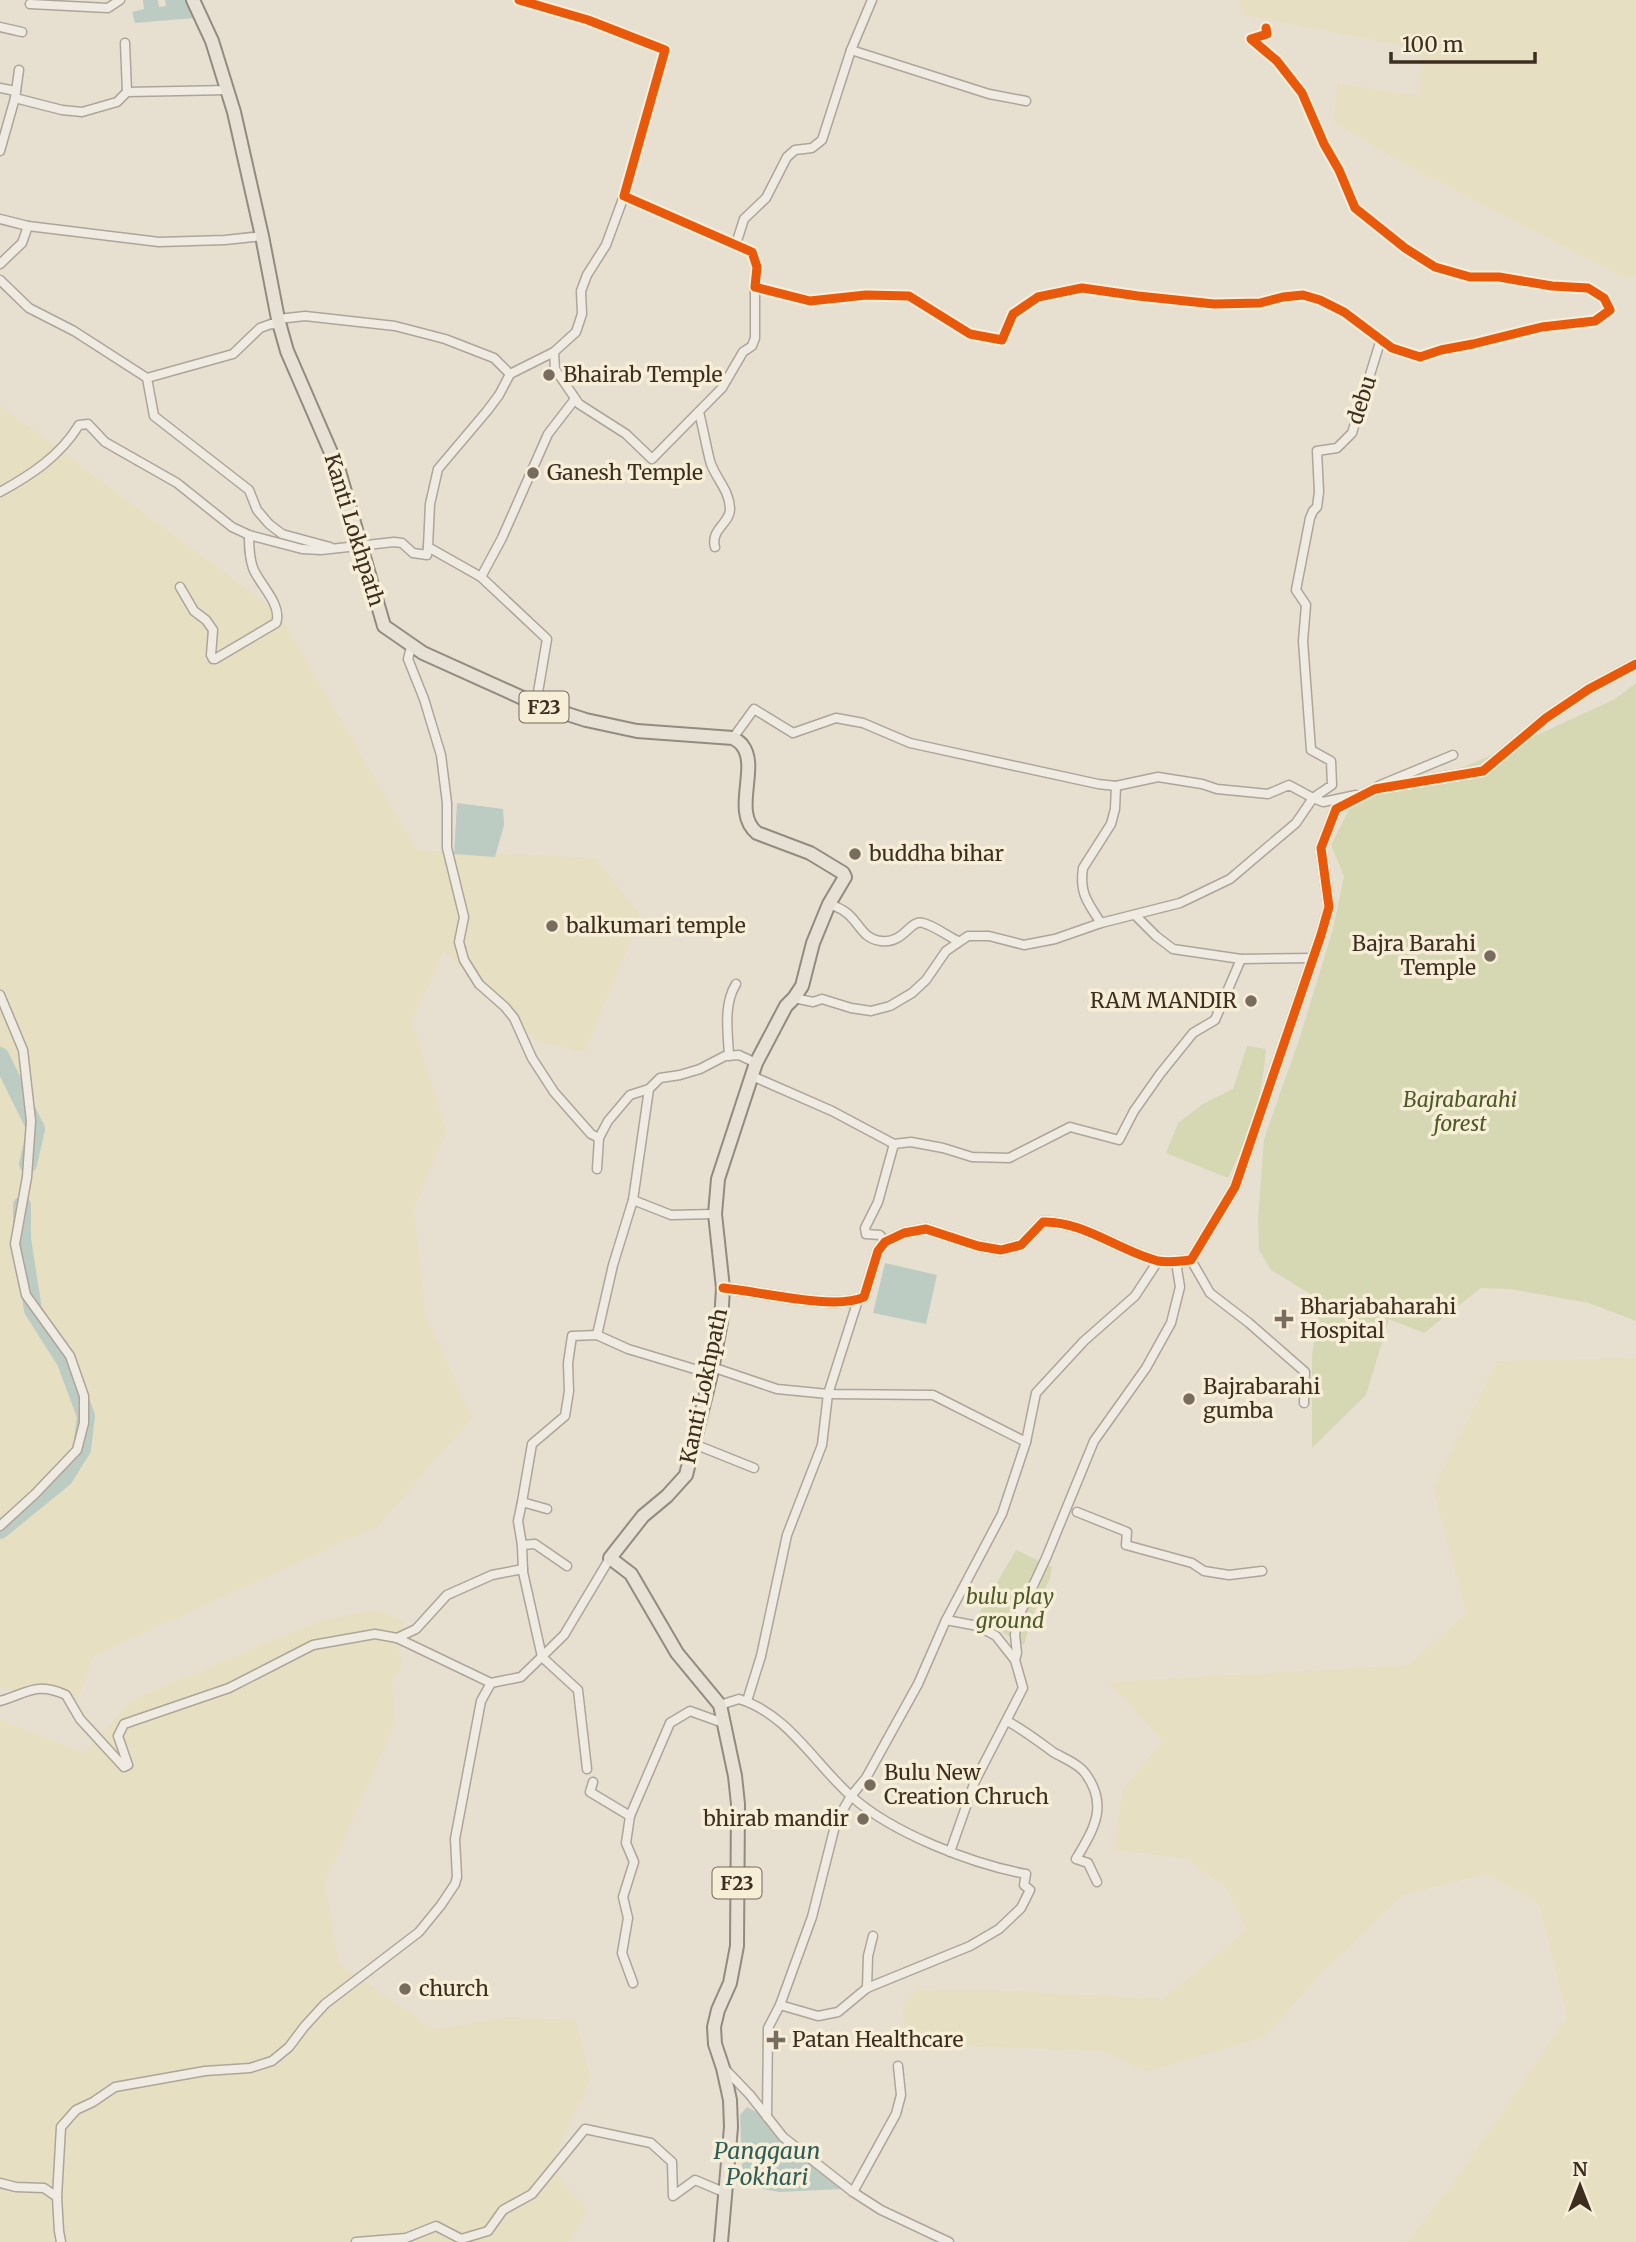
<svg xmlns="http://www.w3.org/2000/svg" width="1636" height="2242" font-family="Merriweather,serif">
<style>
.farmland{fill:#e6dfc2}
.green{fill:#d6d7b3}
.water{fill:#bcccc2}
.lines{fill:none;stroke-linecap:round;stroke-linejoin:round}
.river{stroke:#bcccc2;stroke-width:18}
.minor-casing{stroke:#ada599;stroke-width:11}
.tertiary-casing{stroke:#ada599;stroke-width:13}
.primary-casing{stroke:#928b80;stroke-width:16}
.minor{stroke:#efebe3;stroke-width:8}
.tertiary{stroke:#efebe3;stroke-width:10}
.primary{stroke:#e6e1d4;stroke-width:12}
.cycleway-casing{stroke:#f7eed8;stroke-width:13}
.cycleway{stroke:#e8590c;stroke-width:9}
.poi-dot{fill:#786c5e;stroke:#f7eed8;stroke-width:2.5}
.labels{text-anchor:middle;stroke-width:7;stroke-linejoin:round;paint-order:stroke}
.shield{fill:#f7eed8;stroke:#756857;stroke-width:2}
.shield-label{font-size:19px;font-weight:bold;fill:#3d2e20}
.poi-label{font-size:21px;fill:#3d2e20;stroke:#f7eed8;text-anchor:start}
.street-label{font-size:21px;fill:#3d2e20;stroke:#f7eed8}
.park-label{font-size:21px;font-style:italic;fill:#4d5a26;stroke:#f7eed8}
.water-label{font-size:23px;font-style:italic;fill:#2f5d5a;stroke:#f7eed8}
</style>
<rect width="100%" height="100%" fill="#e7e0d1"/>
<g class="farmland">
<polygon points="1239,0 1636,0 1636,274 1628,280 1399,161 1334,122 1337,83 1419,96 1422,49 1243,15"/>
<polygon points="0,405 278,612 417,850 596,858 641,916 585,1052 538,1042 444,951 412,1021 447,1131 414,1208 425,1313 472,1418 379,1526 94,1656 78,1699 0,1687"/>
<polygon points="1636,1358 1636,2242 1407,2242 1457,2177 1567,2017 1539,1905 1487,1874 1403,1895 1330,1965 1264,2037 1147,2072 1103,2051 905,2044 903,2004 918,1990 1009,1991 1162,1999 1246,1930 1227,1889 1185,1858 1114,1850 1123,1789 1162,1741 1109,1682 1408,1665 1466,1613 1433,1488 1497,1361"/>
<polygon points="378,1609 404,1621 398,1649 402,1660 400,1671 392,1682 395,1724 325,1883 339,1964 435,2029 509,2017 576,2020 591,2079 549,2168 588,2209 571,2242 0,2242 0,1719 84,1753 131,1700 318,1621"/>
</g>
<g class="green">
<polygon points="1636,683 1636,1321 1589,1303 1510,1289 1481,1288 1424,1333 1389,1319 1366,1395 1312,1448 1312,1356 1320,1300 1271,1270 1259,1250 1258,1219 1264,1139 1300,1037 1333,929 1344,876 1331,845 1349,810 1378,795 1450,773 1524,741 1615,699"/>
<polygon points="1247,1046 1266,1049 1264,1069 1255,1119 1228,1178 1166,1153 1178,1123 1203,1104 1233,1089"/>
<polygon points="1016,1550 1052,1567 1050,1578 1031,1619 1024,1645 977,1617"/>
</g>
<g class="water">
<polygon points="143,0 158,0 159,7 166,6 165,0 186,0 194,18 135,23 132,12 144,9"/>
<polygon points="457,803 503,809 504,825 495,857 454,854"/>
<polygon points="885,1263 937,1275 926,1324 873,1313"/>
<polygon points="747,2107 762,2115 780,2142 843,2189 779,2192 743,2185 740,2115"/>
</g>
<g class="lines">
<g class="river">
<polyline points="0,1056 36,1129 28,1164"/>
<polyline points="0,1530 64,1478 82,1449 86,1416 66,1362 33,1310 22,1239 22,1205"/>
</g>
<defs>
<g id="minor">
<polyline points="519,0 588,20 665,50 624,196 752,252 757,267 755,287 810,301 866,295 909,296 970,334 1002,340 1013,314 1038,297 1082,288 1138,296 1214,304 1260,303 1283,297 1303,295 1320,300 1344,312 1392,348 1420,357 1441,350 1473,344 1542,327 1595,321 1610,310 1604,298 1588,288 1552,286 1499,277 1470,277 1435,267 1405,248 1355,208 1339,170 1324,144 1302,93 1277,61 1251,39 1267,34 1266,28"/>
<polyline points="30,4 108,8 120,0"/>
<polyline points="0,27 22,32"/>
<polyline points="125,43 127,92"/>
<polyline points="851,50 989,94 1026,101"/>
<polyline points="0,88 16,91"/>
<polyline points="15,98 62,110 82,112 117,102 127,92 228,90"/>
<polyline points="0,151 15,98 19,70"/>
<polyline points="624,196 606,245 587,275 581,291 582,314 576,332 554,352 555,369 579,404 626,434 652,459 722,388 743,352 752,346 755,338 755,287"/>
<polyline points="0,219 28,226 159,242 225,240 262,236"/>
<polyline points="736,244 744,219 766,198 787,157 795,150 812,148 822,140 851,50 872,0"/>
<polyline points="0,264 22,243 28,226"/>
<polyline points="0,280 29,308 74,331 147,378"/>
<polyline points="278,319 305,316 395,326 445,339 494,358 510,374 554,352"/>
<polyline points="280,325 271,324 260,328 233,354 147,378 154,416 249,490 257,510 269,524 282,534 330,547"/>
<path d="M699,412C703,428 706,445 710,461C715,478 729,489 730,508C731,523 710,529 715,547"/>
<path d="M0,492C31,475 60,456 79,425L88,424L105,442L177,483L232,527L249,535L302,549L321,550L394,542L402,543L413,553L427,555L428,547"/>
<polyline points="481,577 428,547 430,504 438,469 487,411 499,395 510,374"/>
<path d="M180,587L194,611L206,620L213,630L211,655L213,659H215L276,623C283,605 259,584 253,568C249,557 249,546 249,535"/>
<polyline points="411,647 408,659 424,699 441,755 447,803 447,848 464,917 459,942 464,960 479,984 505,1007 514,1018 532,1058 554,1092 591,1134 599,1138"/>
<polyline points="536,704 547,639 481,577 502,538 548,434 575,399"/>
<polyline points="733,738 754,709 793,733 836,718 863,723 910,743 1098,784 1116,786 1158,777 1202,784 1217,789 1268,794 1289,785 1313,798 1332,785 1331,761 1311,750 1303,641 1306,605 1296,590 1310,518 1313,511 1317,507 1319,492 1317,451 1337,448 1352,433 1381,339"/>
<polyline points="1378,786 1453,755"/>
<path d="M829,904C834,906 840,908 844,911C859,920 861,939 881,941C904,944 910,919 923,923C935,926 947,936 958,941"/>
<polyline points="1135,915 1156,936 1173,949 1241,959 1313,958"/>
<path d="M1101,923C1088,903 1079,893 1083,868L1111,824L1115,809L1116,786"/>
<polyline points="0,995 23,1050 31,1121 27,1177 15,1244 26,1295 70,1356 84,1396 84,1423 77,1450 35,1494 0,1526"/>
<polyline points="794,998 813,1002 822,999 851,1008 871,1011 890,1006 912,993 926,980 946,951 968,936 989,936 1024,945 1055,939 1101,923 1180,903 1230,879 1296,823 1313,798 1323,802 1356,795"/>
<path d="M729,1056C728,1032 723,1005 736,984"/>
<polyline points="752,1076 832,1111 894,1144 911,1142 943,1148 972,1157 1009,1158 1070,1127 1119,1140 1134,1111 1160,1074 1193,1033 1215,1020 1241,959"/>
<polyline points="597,1169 599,1138 608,1121 630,1095 649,1089 660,1078 680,1075 700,1069 725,1056 739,1055 756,1063"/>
<polyline points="633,1200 649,1089"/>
<polyline points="885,1242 880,1235 866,1234 865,1228 878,1202 894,1144"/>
<polyline points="1191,1260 1210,1293 1249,1323 1305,1372 1304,1403"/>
<polyline points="597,1335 613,1265 633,1200 671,1215 715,1214"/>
<polyline points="712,1367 777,1389 828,1394 933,1395 1026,1442"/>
<polyline points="694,1444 754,1468"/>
<polyline points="522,1502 518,1521 522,1545 535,1544 567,1566"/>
<polyline points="547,1509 522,1502 532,1444 565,1416 569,1391 568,1363 572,1336 597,1335 628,1349 711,1374"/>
<polyline points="1077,1512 1127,1532 1126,1545 1192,1563 1204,1571 1229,1575 1262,1571"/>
<polyline points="522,1545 523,1572 542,1657 578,1690 587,1769"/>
<polyline points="397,1638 416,1629 447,1595 492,1575 523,1569"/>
<polyline points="1015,1660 996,1636 978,1626 946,1620 1002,1514 1026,1442 1036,1393 1084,1341 1135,1296 1158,1261"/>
<path d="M0,1701C26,1694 36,1681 66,1695L80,1719L124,1767L128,1765L118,1736L124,1724L229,1688L313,1645L375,1634L397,1638L491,1683"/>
<polyline points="747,1701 761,1656 787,1535 822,1445 828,1394 858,1300"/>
<path d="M720,1705L739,1699C788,1714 814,1763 851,1796C892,1833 972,1864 1026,1874L1024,1885L1030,1890L1021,1908L999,1929L970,1946L867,1988L838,2012L818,2016L780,2005"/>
<path d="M1007,1721C1024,1730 1038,1741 1053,1752C1063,1758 1079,1764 1085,1773C1109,1805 1094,1829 1076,1859L1088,1863L1097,1882"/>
<polyline points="593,1782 590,1792 630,1816"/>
<polyline points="950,1852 975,1781 1023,1688 1015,1660 1017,1653 1015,1635 1017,1620 1046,1558 1094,1441 1146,1368 1171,1323 1180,1287 1176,1262"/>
<polyline points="633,1983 622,1953 628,1918 623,1897 634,1862 626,1843 630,1816 670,1723 690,1711 726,1724"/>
<polyline points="867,1988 868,1956 873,1936"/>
<polyline points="725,2069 750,2095 783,2137 853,2192 881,2210 949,2242"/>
<polyline points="767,2117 768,2028 780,2005 812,1917 836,1822 851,1796 866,1778 918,1684 946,1620"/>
<polyline points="0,2183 16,2187 44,2188 57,2197"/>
<polyline points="853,2192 896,2114 901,2095 898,2066"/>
<polyline points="61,2242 59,2231 57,2197 61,2127 76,2110 93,2102 115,2087 205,2071 250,2068 272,2061 289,2047 304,2027 325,2004 419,1932 441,1905 455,1884 457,1877 455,1839 481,1701 491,1683 521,1677 564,1635 610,1558"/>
<polyline points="356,2242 406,2238 436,2226 461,2239 488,2231 503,2210 532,2194 585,2129 651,2143 672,2162 673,2196 695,2180 726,2193"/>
</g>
<path id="tertiary" d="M723,1288C758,1291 835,1311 864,1297L878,1251L885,1242L904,1233L926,1229L978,1246L1001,1250L1021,1245L1043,1222C1084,1221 1119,1251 1158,1261C1169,1263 1180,1261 1191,1260L1235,1187L1321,935L1329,907L1321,848L1336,809L1375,789L1483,771L1546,718L1589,689L1636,664"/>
<path id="primary" d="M193,0L212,41L234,112L262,236L278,319L287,351L339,471L384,626L423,653L536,704L586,720L637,731L733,738C736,740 740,742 742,745C760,767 731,812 757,833L810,853L843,873L845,877L829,904L813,943L802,986L794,998L786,1006L756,1063L718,1179L715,1214L723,1288L721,1322L711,1374L686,1475L667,1496L643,1516L610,1558L631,1574L677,1653L720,1705L735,1776L738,1804L737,1946L730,1983L718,2010L714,2027L715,2044L723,2068L730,2100L731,2127L721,2242"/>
</defs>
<use href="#minor" class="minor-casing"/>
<use href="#tertiary" class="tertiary-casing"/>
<use href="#primary" class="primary-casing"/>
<use href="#minor" class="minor"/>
<use href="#tertiary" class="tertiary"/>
<use href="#primary" class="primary"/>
<defs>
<g id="cycleway">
<polyline points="519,0 588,20 665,50 624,196 752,252 757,267 755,287 810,301 866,295 909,296 970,334 1002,340 1013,314 1038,297 1082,288 1138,296 1214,304 1260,303 1283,297 1303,295 1320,300 1344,312 1392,348 1420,357 1441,350 1473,344 1542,327 1595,321 1610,310 1604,298 1588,288 1552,286 1499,277 1470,277 1435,267 1405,248 1355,208 1339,170 1324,144 1302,93 1277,61 1251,39 1267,34 1266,28"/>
<path d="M723,1288C758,1291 835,1311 864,1297L878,1251L885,1242L904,1233L926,1229L978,1246L1001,1250L1021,1245L1043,1222C1084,1221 1119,1251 1158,1261C1169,1263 1180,1261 1191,1260L1235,1187L1321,935L1329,907L1321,848L1336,809L1375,789L1483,771L1546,718L1589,689L1636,664"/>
</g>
</defs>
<use href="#cycleway" class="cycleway-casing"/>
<use href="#cycleway" class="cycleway"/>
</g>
<g class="poi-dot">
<circle cx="549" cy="375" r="7"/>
<circle cx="533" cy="473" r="7"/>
<circle cx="855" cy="854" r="7"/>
<circle cx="552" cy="926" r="7"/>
<circle cx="1490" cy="956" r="7"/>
<circle cx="1251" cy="1001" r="7"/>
<path d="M1280.5 1308.5h7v7h7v7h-7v7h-7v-7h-7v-7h7z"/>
<circle cx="1189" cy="1399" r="7"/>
<circle cx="870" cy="1785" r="7"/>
<circle cx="863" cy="1819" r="7"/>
<circle cx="405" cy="1989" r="7"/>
<path d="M772.5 2029.5h7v7h7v7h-7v7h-7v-7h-7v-7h7z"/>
</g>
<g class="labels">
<g class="shield">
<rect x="519.5" y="691.5" width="49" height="31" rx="5"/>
<rect x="712.5" y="1867.5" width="49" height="31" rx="5"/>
</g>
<g class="shield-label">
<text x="544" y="714">F23</text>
<text x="737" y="1890">F23</text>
</g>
<g class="poi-label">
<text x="563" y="382">Bhairab Temple</text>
<text x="547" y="480">Ganesh Temple</text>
<text x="869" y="861">buddha bihar</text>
<text x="566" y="933">balkumari temple</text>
<text x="1476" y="951" text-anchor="end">Bajra Barahi<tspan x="1476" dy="24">Temple</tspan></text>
<text x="1237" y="1008" text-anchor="end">RAM MANDIR</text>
<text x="1300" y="1314">Bharjabaharahi<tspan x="1300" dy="24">Hospital</tspan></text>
<text x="1203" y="1394">Bajrabarahi<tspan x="1203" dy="24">gumba</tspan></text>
<text x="884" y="1780">Bulu New<tspan x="884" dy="24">Creation Chruch</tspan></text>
<text x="849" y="1826" text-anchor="end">bhirab mandir</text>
<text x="419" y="1996">church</text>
<text x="792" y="2047">Patan Healthcare</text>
</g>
<g class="street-label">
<text transform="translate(1362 400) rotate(-72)" y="7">debu</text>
<text transform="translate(354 530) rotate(73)" y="7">Kanti Lokhpath</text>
<text transform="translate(704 1386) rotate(-78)" y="7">Kanti Lokhpath</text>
</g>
<g class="park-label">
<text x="1460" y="1107">Bajrabarahi<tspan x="1460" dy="24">forest</tspan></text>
<text x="1010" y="1604">bulu play<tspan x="1010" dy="24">ground</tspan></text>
</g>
<g class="water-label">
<text x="767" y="2159">Panggaun<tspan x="767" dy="26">Pokhari</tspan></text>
</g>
</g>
<g transform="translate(1580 2186)" stroke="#f7eed8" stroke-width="5" paint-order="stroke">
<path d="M0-5L12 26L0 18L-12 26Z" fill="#3d2e20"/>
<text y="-10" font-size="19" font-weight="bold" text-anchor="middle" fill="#3d2e20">N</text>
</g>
<path d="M1391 52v10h144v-10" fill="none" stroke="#3d2e20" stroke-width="3.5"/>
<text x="1402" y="52" font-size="21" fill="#3d2e20" stroke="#f7eed8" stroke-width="5" paint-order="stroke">100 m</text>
</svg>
